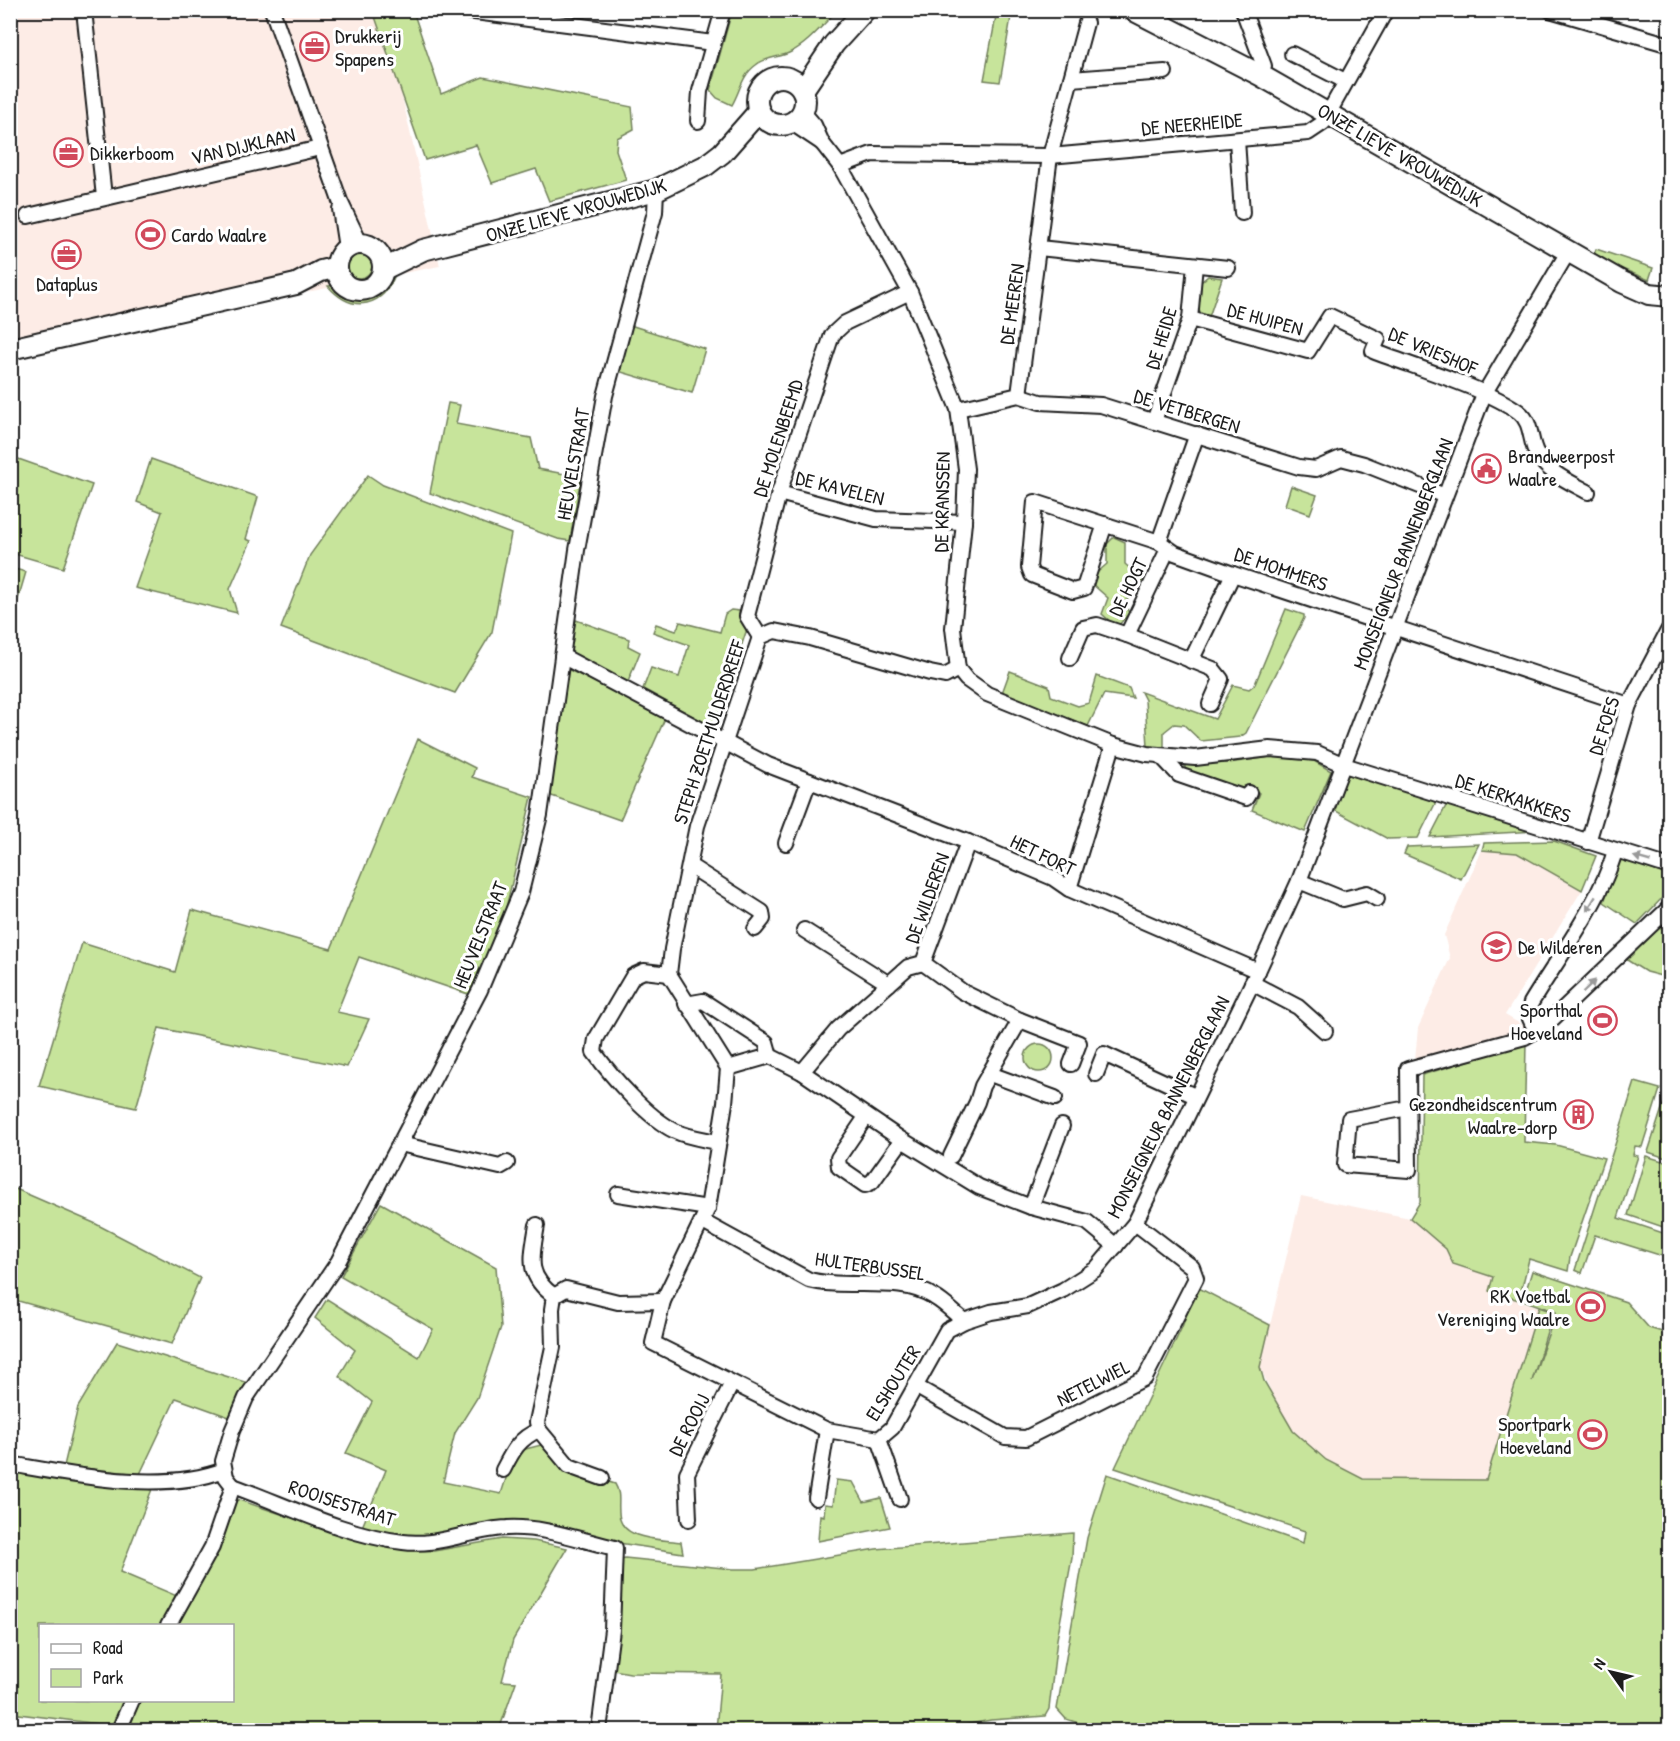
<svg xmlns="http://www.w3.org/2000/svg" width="1680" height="1741" font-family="'Patrick Hand',sans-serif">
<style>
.built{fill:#fdece6}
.green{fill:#c7e49b;stroke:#72805c;stroke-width:1.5}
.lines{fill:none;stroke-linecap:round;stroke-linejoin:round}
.minor-casing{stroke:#1c1c1c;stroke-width:18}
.secondary-casing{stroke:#1c1c1c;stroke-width:24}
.minor{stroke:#fff;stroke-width:14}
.secondary{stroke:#fff;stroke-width:20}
.oneway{fill:#999}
.labels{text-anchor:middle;stroke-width:6;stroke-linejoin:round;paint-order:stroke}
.poi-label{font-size:20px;fill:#1c1c1c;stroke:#fff;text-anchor:start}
.street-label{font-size:20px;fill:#1c1c1c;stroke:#fff}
</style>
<rect width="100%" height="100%" fill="#fff"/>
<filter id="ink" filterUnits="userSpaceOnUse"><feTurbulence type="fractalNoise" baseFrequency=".0167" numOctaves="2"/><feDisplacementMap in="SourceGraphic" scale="12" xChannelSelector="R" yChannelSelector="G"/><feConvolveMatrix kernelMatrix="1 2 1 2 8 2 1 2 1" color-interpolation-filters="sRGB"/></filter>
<g filter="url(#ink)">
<g class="built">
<polygon points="11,11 383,11 440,266 11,350"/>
<polygon points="1482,850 1517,853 1582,890 1505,1015 1527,1028 1523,1033 1415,1059 1418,1028 1450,958 1444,935"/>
<polygon points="1301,1196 1410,1218 1446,1249 1453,1264 1493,1277 1490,1291 1539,1307 1486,1480 1363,1479 1326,1461 1293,1431 1281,1414 1260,1367"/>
</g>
<g class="green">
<polygon points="373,11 413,11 441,94 483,77 632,107 634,129 617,138 616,150 626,180 549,201 536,169 492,183 476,145 425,160"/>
<path d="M732,11V10L837,11C823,24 809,43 791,52C780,58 767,56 756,65C742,75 740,91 732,105L717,98L710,90Z"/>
<polygon points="997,11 1012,11 1000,82 984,80"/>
<polygon points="1596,249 1653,268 1649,280 1593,257"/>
<circle cx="359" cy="265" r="13"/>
<path d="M396,272C384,307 353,315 328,286C349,282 363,317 389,273Z"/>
<polygon points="1208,276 1222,278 1209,317 1202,315 1196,304 1200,283"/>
<polygon points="630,325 705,349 692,393 618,371"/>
<polygon points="448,403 460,405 456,424 531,438 538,469 581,477 570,541 558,539 430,493"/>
<polygon points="10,456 92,485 63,568 11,553"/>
<polygon points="151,459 258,497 246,539 251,541 230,589 237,613 135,588 162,512 137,502"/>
<polygon points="368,475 383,485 511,534 492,632 455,693 281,628 310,555"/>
<polygon points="1291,486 1317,495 1310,514 1285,505"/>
<polygon points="1114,537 1125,542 1125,564 1143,580 1124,603 1129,613 1119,625 1112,623 1102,614 1108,598 1091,583 1092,577 1107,564 1107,544"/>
<polygon points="11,568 26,572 11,623 10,568"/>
<polygon points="1286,609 1304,615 1304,618 1246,733 1240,737 1201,741 1184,725 1174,724 1164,732 1164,749 1148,746 1145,700 1141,692 1215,719 1233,685 1249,689 1255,684"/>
<polygon points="731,610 739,611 747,629 715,725 709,725 643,689 651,668 679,677 689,645 653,632 656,624 676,631 680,622 720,632 725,614"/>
<polygon points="576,620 629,639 628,646 640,652 628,682 575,655 569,648"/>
<polygon points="565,668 666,716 620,820 546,794"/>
<polygon points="1010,671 1049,686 1051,696 1078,706 1089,703 1097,676 1129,688 1133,698 1104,694 1088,726 1002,693"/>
<polygon points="418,739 475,768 472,777 532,797 502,925 471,995 359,957 337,1012 369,1019 347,1067 159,1028 136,1108 39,1086 82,943 175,972 192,910 331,949"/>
<polygon points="1277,756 1314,761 1331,771 1305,832 1252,810 1259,793 1253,788 1240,791 1185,770 1185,765 1229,763"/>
<polygon points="1347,774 1434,800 1435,804 1418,838 1388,839 1332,809"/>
<polygon points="1447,804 1536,831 1430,837"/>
<polygon points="1554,841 1596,856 1582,890 1517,853 1482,850 1484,843"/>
<polygon points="1479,844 1461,879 1404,854 1407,847"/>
<polygon points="1620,858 1669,876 1669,891 1637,924 1604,902"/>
<polygon points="1669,917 1669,978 1646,972 1627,960"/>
<polygon points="1526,1043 1524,1142 1556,1145 1604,1158 1570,1257 1568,1271 1529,1259 1519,1300 1489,1291 1493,1277 1453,1264 1446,1249 1410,1218 1420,1202 1422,1075"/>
<circle cx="1039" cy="1058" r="14"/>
<polygon points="1635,1082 1660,1089 1642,1147 1635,1146 1633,1155 1638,1156 1618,1218 1669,1235 1669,1258 1595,1235 1582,1273 1575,1270"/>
<polygon points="1667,1093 1670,1094 1669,1159 1648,1152"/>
<polygon points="1646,1156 1669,1163 1669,1229 1628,1215"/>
<polygon points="11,1187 94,1223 200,1278 172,1344 11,1299"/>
<path d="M381,1203L496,1267L501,1327L477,1398L455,1433L443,1482L501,1494L511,1463L518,1451L541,1445L574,1471L615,1484C621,1494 618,1501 619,1512C619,1541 660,1539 681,1542L683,1553L606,1541L543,1524L429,1538H401L362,1527L386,1470L346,1453L372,1402L339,1376L355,1350L315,1318L327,1299L419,1357L433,1329L341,1276Z"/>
<polygon points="1532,1271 1626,1302 1649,1328 1669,1334 1669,1730 1100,1730 1066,1719 1057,1709 1087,1538 1107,1474 1303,1543 1305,1531 1115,1468 1182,1327 1197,1287 1270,1325 1260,1367 1264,1381 1293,1431 1326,1460 1363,1479 1486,1480 1539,1307 1553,1312 1532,1381 1556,1312 1523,1300"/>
<polygon points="117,1342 251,1384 232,1418 176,1398 140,1474 64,1466 78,1407"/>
<polygon points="10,1469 154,1484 120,1572 177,1596 161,1625 40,1626 40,1700 125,1701 115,1726 11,1713"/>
<polygon points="836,1480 853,1482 864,1502 881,1498 890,1527 818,1541 820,1515 824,1516 825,1504 833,1505"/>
<polygon points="236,1499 341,1534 396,1549 434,1551 502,1539 534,1541 567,1548 513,1640 502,1681 516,1682 499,1730 129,1730 139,1701 232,1700 232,1626 175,1625 213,1555"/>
<polygon points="1073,1533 1072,1558 1057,1639 1049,1709 1045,1716 991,1720 938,1730 716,1730 721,1674 630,1673 613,1670 619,1560 625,1558 733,1569 755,1569 876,1549"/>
</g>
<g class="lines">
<defs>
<g id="minor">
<polyline points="84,10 104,197"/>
<polyline points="272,10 340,201 360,243"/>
<polyline points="459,10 713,43"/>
<polyline points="1243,10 1264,66 1260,75"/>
<polyline points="1550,10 1670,45"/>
<polyline points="1292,54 1345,81"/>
<polyline points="1071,79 1165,72"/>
<polyline points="803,112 814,125 822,143 840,166 910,292 958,409 966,469 964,522 953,628 958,669 966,679 987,694 1113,745 1147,754 1195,758 1270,749 1317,753 1344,765 1670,867"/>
<polyline points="698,121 700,91 723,10"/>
<polyline points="792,123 822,143"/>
<polyline points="1237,140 1242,213"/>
<polyline points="840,166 872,154 1050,156 1308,133 1323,123 1386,10"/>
<polyline points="340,209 346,248"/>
<polyline points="28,216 320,148"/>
<polyline points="1039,248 1228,268"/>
<path d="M1190,319L1308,351L1330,316L1378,339L1373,351C1414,367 1486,388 1519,412C1533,423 1529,441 1537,454C1548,473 1570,482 1588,492"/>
<polyline points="1019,395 1040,402 1101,405 1299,467 1316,469 1341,458 1364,464 1445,496"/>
<polyline points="958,409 1019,395 1050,156 1086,23"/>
<polyline points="1154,421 1190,319 1195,265"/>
<polyline points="779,493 876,519 964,522"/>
<polyline points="1105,524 1084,588 1073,591 1032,575 1029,567 1035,502 1159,542 1175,553 1233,574 1629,705"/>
<polyline points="1159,542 1197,434"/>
<polyline points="1127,635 1213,669 1221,679 1210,704"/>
<polyline points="760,637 747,616 779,493 832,335 845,323 910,292"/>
<polyline points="562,656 768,765 968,842 1053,878 1069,889 1258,971"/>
<polyline points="1070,658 1083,628 1097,625 1127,635 1168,549"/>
<polyline points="1191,661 1233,574"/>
<polyline points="958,669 945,676 930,673 810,638 774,631 760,637 697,826 672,949 669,974 728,1068 725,1103 708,1208 663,1301 653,1343 827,1430 879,1439 892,1428 947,1330 964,1321 991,1312 1028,1306 1063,1290 1096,1269 1135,1223 1258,971 1299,881 1484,394 1568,252"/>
<polyline points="1162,757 1179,775 1246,798 1249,793"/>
<polyline points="1588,842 1629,705 1670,627"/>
<polyline points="786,843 809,781"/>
<polyline points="690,866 762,912 763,919 755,929"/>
<polyline points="1299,881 1343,899 1367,893 1377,899"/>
<polyline points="1069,889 1113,745"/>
<polyline points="804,930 889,984"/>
<polyline points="923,963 963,992 1020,1020 1079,1043 1071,1064"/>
<path d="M669,974L644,971L633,976L596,1039L594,1052C612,1077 648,1118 675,1131C687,1137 703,1139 717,1142"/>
<polyline points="1252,983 1298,1007 1325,1031"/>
<polyline points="686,1004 703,1001 766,1042 770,1056 802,1072 902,1140 979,1187 1031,1207 1087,1222 1116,1246"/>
<path d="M1546,1025L1532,1023L1528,1014L1531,1003C1558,958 1601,901 1615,851"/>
<polyline points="728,1068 770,1056"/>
<polyline points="802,1072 838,1029 908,967 923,963 968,842"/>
<polyline points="990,1074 1055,1098"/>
<polyline points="1096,1074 1104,1054 1195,1096"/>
<polyline points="1408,1108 1349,1119 1345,1165 1409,1170 1408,1069 1525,1037 1546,1025 1670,907"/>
<polyline points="866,1117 838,1158 839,1167 865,1185 872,1182 902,1140"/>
<polyline points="400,1144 500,1167 507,1163"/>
<polyline points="951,1156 977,1102 982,1086 1020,1020"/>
<polyline points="618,1194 708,1208"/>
<polyline points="1031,1207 1062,1126"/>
<path d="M703,1222L809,1280C846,1290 901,1275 934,1297C945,1303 954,1313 964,1321"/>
<path d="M537,1225C532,1257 525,1275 554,1296"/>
<polyline points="915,1386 1005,1437 1026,1438 1145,1378 1196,1278 1192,1267 1135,1223"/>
<polyline points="879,1439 900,1499"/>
<path d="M10,1464C74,1475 162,1494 224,1470"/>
<path d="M503,1470C512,1452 519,1438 539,1430"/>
<polyline points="602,1478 569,1466 539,1430 537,1422 553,1347 552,1309 554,1296 566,1289 618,1302 663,1301"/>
<polyline points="233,1486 226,1477 223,1461 232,1431 246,1398 338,1262 480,990 521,892 540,815 577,550 605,396 655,212 656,190"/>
<path d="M233,1486C288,1506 345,1535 403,1542C438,1547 472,1529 507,1528C543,1526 580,1540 615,1548L612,1630L599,1730"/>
<polyline points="816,1498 827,1430"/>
<polyline points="689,1519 687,1473 731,1385"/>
<polyline points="168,1626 212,1547 233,1486"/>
<polyline points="119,1730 132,1700"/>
</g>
<g id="secondary">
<polyline points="1133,10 1260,75 1622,282 1649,294 1670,296"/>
<circle cx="781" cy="101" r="24"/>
<polyline points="803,90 834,44 865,10"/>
<circle cx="360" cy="267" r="23"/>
<polyline points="384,269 423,250 656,190 705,166 722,153 759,111"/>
<polyline points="10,349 296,284 321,271 337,267"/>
</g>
</defs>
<use href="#minor" class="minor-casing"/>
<use href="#secondary" class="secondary-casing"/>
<use href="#minor" class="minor"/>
<use href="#secondary" class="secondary"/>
</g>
<defs><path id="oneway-solid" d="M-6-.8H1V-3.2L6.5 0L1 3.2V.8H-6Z" transform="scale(1.5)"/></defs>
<g class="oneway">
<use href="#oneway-solid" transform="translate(1642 859) rotate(-164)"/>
<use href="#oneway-solid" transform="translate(1591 904) rotate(121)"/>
<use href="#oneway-solid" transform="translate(1589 986) rotate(-44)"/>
</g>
</g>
<defs>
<symbol id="office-ring" viewBox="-11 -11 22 22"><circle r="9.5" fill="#fff" stroke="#d1495b" stroke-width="1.5"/><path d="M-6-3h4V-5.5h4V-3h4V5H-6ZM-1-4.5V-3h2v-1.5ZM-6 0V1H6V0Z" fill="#d1495b"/></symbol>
<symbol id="stadium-ring" viewBox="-11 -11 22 22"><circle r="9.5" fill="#fff" stroke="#d1495b" stroke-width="1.5"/><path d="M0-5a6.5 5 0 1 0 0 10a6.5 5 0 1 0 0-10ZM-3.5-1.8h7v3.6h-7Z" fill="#d1495b"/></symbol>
<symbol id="civic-ring" viewBox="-11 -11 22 22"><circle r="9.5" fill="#fff" stroke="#d1495b" stroke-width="1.5"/><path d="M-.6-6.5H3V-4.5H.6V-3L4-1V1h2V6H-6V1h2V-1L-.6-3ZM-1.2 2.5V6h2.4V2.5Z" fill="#d1495b"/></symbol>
<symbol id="school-ring" viewBox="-11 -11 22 22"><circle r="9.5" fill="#fff" stroke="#d1495b" stroke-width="1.5"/><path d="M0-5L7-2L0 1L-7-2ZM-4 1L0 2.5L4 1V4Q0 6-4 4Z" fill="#d1495b"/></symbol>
<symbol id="building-ring" viewBox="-11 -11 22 22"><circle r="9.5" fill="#fff" stroke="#d1495b" stroke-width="1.5"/><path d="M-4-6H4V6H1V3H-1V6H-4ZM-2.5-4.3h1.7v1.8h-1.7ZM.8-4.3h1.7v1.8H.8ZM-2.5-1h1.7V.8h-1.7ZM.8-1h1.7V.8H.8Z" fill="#d1495b"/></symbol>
</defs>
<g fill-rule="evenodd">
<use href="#office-ring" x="298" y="30" width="33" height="33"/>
<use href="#office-ring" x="52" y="136" width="33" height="33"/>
<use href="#stadium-ring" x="134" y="218" width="33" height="33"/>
<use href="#office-ring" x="50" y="238" width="33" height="33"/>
<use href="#civic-ring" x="1470" y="452" width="33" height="33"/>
<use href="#school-ring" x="1480" y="930" width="33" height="33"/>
<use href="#stadium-ring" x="1586" y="1004" width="33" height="33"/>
<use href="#building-ring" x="1562" y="1098" width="33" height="33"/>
<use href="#stadium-ring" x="1574" y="1290" width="33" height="33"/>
<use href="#stadium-ring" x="1576" y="1418" width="33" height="33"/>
</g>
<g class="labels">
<g class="poi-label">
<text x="335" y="43">Drukkerij<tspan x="335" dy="23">Spapens</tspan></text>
<text x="90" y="160">Dikkerboom</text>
<text x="171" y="242">Cardo Waalre</text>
<text x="67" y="291" text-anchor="middle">Dataplus</text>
<text x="1508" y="463">Brandweerpost<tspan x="1508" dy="23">Waalre</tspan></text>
<text x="1518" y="954">De Wilderen</text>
<text x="1582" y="1017" text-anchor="end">Sporthal<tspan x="1582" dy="23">Hoeveland</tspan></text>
<text x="1557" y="1111" text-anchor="end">Gezondheidscentrum<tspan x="1557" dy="23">Waalre-dorp</tspan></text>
<text x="1570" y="1303" text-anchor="end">RK Voetbal<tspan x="1570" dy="23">Vereniging Waalre</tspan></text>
<text x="1571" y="1431" text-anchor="end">Sportpark<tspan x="1571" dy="23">Hoeveland</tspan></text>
</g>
<g class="street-label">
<text transform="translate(1192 124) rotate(-5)" y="7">DE NEERHEIDE</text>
<text transform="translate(243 146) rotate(-13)" y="7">VAN DIJKLAAN</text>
<text transform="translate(1400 155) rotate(30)" y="7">ONZE LIEVE VROUWEDIJK</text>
<text transform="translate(576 210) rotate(-16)" y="7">ONZE LIEVE VROUWEDIJK</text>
<text transform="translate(1012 304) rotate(-82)" y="7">DE MEEREN</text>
<text transform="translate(1265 319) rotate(15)" y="7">DE HUIPEN</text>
<text transform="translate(1161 338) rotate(-73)" y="7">DE HEIDE</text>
<text transform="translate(1433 351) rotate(23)" y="7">DE VRIESHOF</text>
<text transform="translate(1187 411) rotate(17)" y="7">DE VETBERGEN</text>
<text transform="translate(778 438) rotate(-72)" y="7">DE MOLENBEEMD</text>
<text transform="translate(573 464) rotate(-80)" y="7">HEUVELSTRAAT</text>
<text transform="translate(840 488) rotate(14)" y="7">DE KAVELEN</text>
<text transform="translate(942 502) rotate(-89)" y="7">DE KRANSSEN</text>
<text transform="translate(1403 554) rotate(-69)" y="7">MONSEIGNEUR BANNENBERGLAAN</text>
<text transform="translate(1281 569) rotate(19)" y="7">DE MOMMERS</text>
<text transform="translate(1128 587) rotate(-64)" y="7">DE HOGT</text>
<text transform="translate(1604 726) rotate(-72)" y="7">DE FOES</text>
<text transform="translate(709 732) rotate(-72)" y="7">STEPH ZOETMULDERDREEF</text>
<text transform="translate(1513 798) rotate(18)" y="7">DE KERKAKKERS</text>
<text transform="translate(1043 855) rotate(26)" y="7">HET FORT</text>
<text transform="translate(927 898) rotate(-70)" y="7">DE WILDEREN</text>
<text transform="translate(480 935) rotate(-68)" y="7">HEUVELSTRAAT</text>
<text transform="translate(1168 1107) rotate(-63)" y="7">MONSEIGNEUR BANNENBERGLAAN</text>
<text transform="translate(870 1266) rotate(8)" y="7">HULTERBUSSEL</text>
<text transform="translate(893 1383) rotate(-58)" y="7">ELSHOUTER</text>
<text transform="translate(1093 1383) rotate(-27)" y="7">NETELWIEL</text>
<text transform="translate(689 1425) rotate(-63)" y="7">DE ROOIJ</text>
<text transform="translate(342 1503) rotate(18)" y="7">ROOISESTRAAT</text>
</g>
</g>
<rect width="1680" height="1741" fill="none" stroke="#fff" stroke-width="36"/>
<rect x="18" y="18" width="1644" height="1705" fill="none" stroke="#1c1c1c" stroke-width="2" filter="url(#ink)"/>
<rect x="39" y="1624" width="195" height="78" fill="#ffffff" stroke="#a4a4a4" stroke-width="1.5"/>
<rect x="51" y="1644" width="30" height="9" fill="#ffffff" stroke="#a4a4a4" stroke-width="1.5"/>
<text x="93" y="1654" font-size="18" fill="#1c1c1c">Road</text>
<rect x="51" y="1669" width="30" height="18" fill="#c7e49b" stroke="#a4a4a4" stroke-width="1.5"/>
<text x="93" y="1684" font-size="18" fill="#1c1c1c">Park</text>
<g transform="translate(1611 1672) rotate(304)" stroke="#ffffff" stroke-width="4.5" paint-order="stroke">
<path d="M0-4.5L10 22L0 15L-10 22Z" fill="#1c1c1c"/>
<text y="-9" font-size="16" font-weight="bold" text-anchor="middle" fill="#1c1c1c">N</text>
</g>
</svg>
